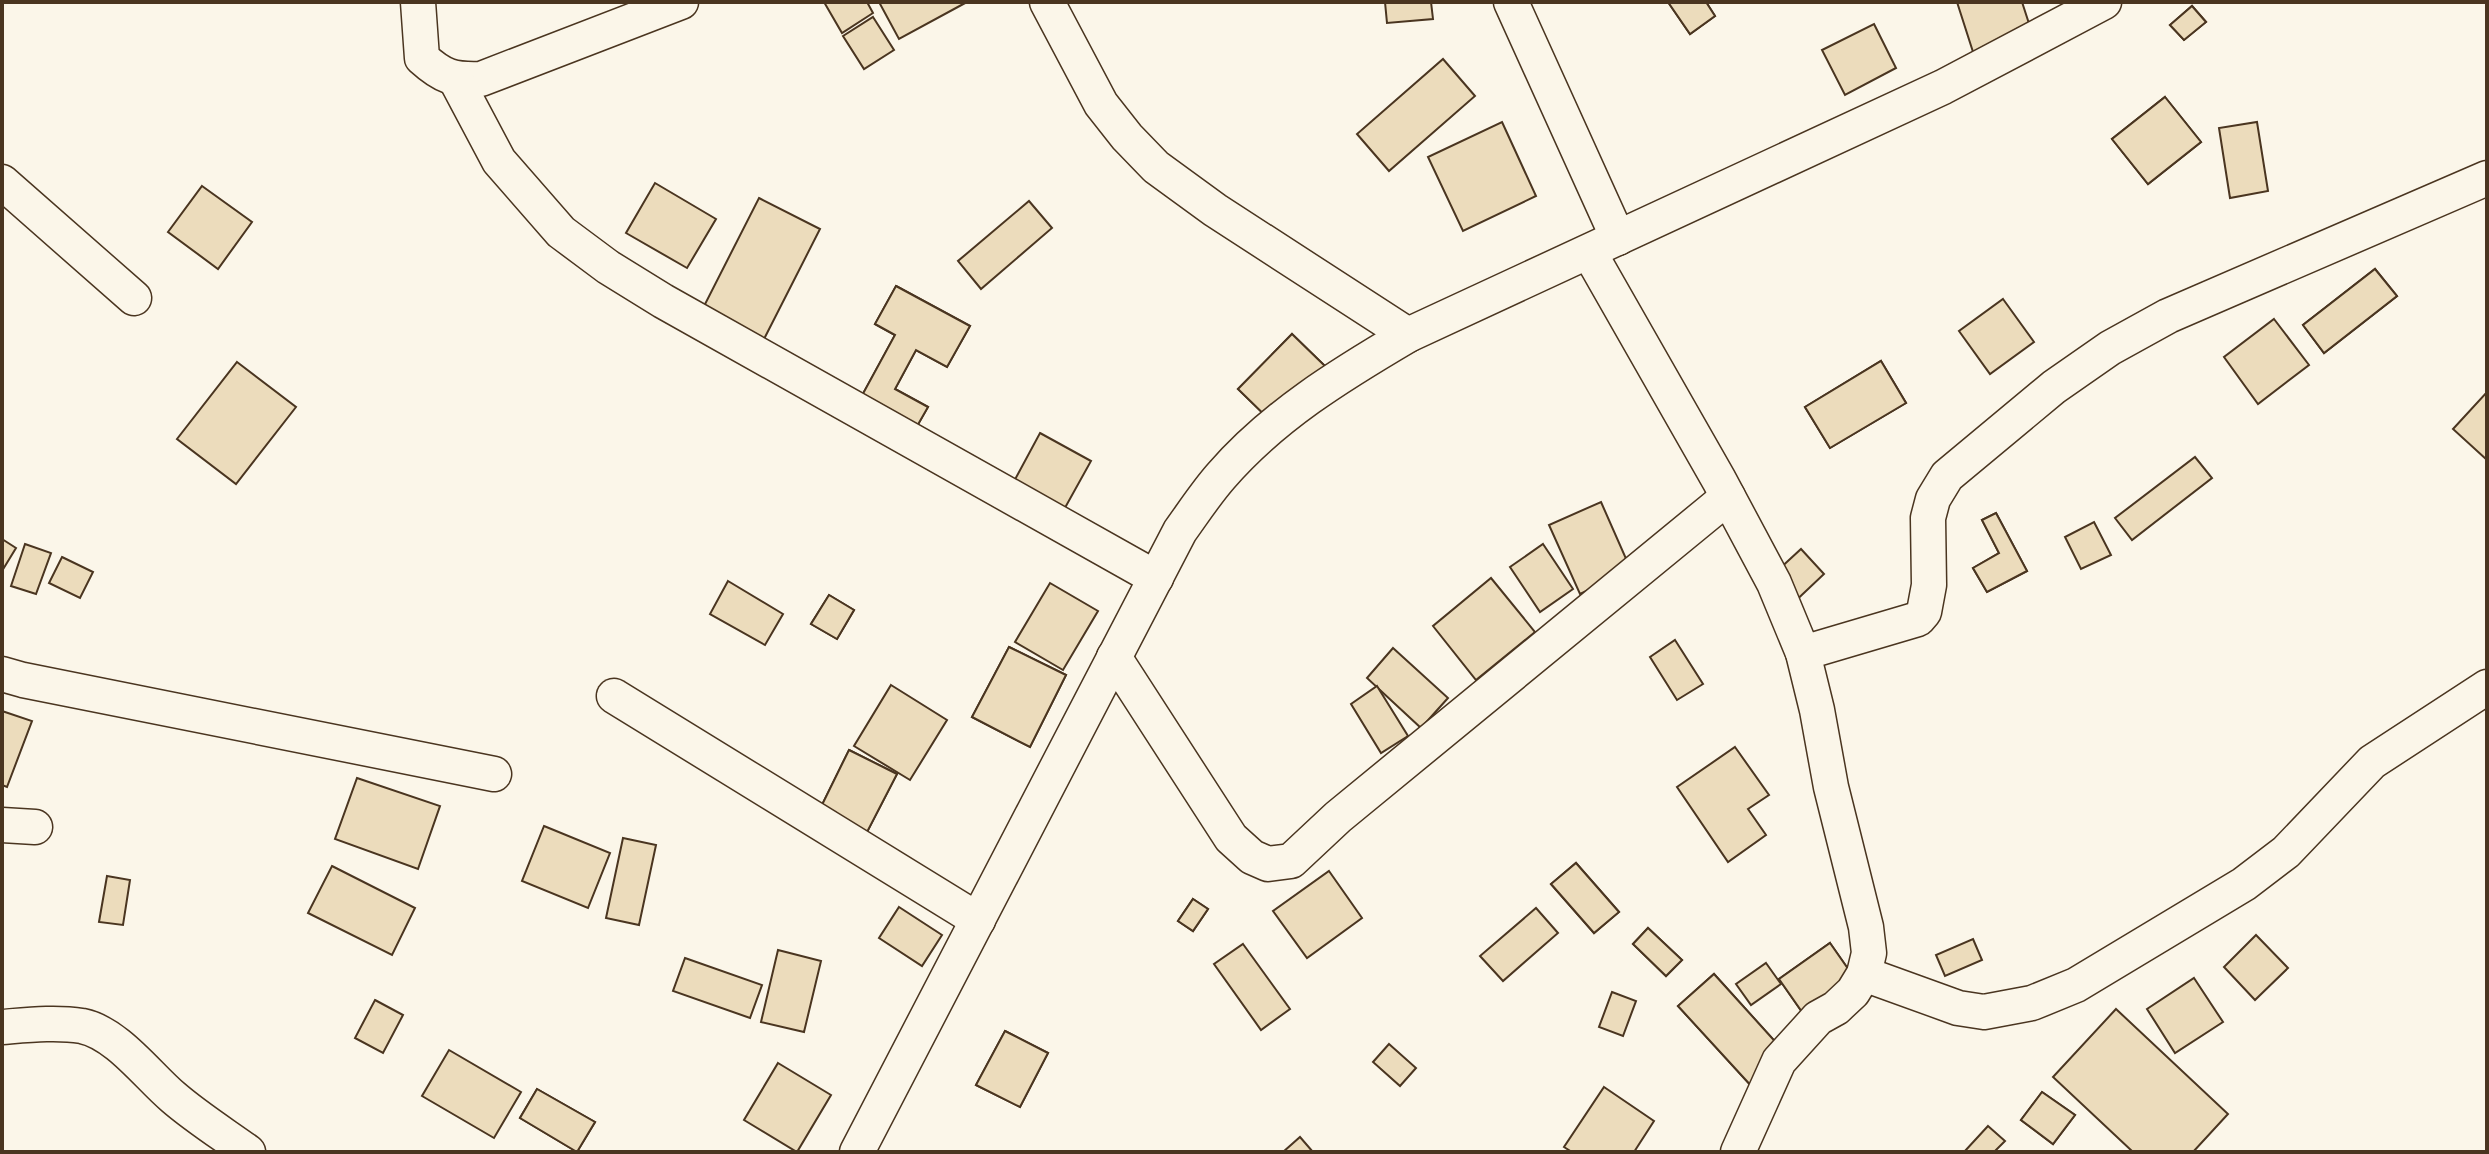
<svg xmlns="http://www.w3.org/2000/svg" width="2489" height="1154" font-family="'Golos Text',sans-serif">
<style>
.building{fill:#ecdcbc;stroke:#4a3520;stroke-width:2}
.lines{fill:none;stroke-linecap:round;stroke-linejoin:round}
.street-casing{stroke:#4a3520;stroke-width:37}
.street{stroke:#fbf6e9;stroke-width:34}
</style>
<rect width="100%" height="100%" fill="#fbf6e9"/>
<g class="building">
<polygon points="824,2 867,2 873,13 842,33"/>
<polygon points="879,2 967,2 899,39"/>
<polygon points="1385,2 1431,2 1433,19 1387,23"/>
<polygon points="1668,2 1706,2 1715,16 1690,34"/>
<polygon points="1668,2 1706,2 1715,16 1690,34"/>
<polygon points="1957,2 2022,2 2033,36 1974,55"/>
<polygon points="2192,6 2206,22 2184,40 2170,25"/>
<polygon points="2192,6 2206,22 2184,40 2170,25"/>
<polygon points="873,17 894,50 864,69 843,36"/>
<polygon points="1874,24 1896,68 1845,95 1822,50"/>
<polygon points="1443,59 1475,96 1389,171 1357,134"/>
<polygon points="2165,97 2201,142 2148,184 2112,139"/>
<polygon points="2165,97 2201,142 2148,184 2112,139"/>
<polygon points="1502,122 1536,196 1463,231 1428,157"/>
<polygon points="2257,122 2268,191 2230,198 2219,128"/>
<polygon points="655,183 716,219 687,268 626,233"/>
<polygon points="202,186 252,222 218,269 168,232"/>
<polygon points="759,198 820,229 761,345 700,314"/>
<polygon points="1029,201 1052,228 981,289 958,261"/>
<polygon points="2375,269 2397,296 2324,353 2303,325"/>
<polygon points="2375,269 2397,296 2324,353 2303,325"/>
<polygon points="896,286 970,326 947,367 916,350 895,389 928,407 908,442 853,412 895,335 875,324"/>
<polygon points="896,286 970,326 947,367 916,350 895,389 928,407 908,442 853,412 895,335 875,324"/>
<polygon points="2003,299 2034,342 1990,374 1959,331"/>
<polygon points="2274,319 2309,365 2258,404 2224,357"/>
<polygon points="1292,334 1328,369 1274,424 1238,389"/>
<polygon points="1292,334 1328,369 1274,424 1238,389"/>
<polygon points="1881,361 1906,403 1830,448 1805,407"/>
<polygon points="1881,361 1906,403 1830,448 1805,407"/>
<polygon points="237,362 296,407 236,484 177,439"/>
<polygon points="2487,392 2487,460 2453,429"/>
<polygon points="1040,433 1091,461 1061,515 1011,487"/>
<polygon points="2195,457 2212,478 2132,540 2115,518"/>
<polygon points="1601,502 1631,570 1580,594 1549,525"/>
<polygon points="1996,513 2027,571 1987,592 1973,568 1999,553 1982,520"/>
<polygon points="1996,513 2027,571 1987,592 1973,568 1999,553 1982,520"/>
<polygon points="2094,522 2111,555 2081,569 2065,537"/>
<polygon points="2,539 16,548 2,571"/>
<polygon points="25,544 51,553 36,594 11,586"/>
<polygon points="1543,544 1573,589 1540,612 1510,567"/>
<polygon points="1801,549 1824,574 1788,608 1765,582"/>
<polygon points="62,557 93,572 80,598 49,583"/>
<polygon points="1491,578 1535,632 1476,680 1433,626"/>
<polygon points="728,581 783,614 765,645 710,614"/>
<polygon points="1050,583 1098,611 1063,670 1015,642"/>
<polygon points="829,595 854,610 837,639 811,624"/>
<polygon points="829,595 854,610 837,639 811,624"/>
<polygon points="1675,640 1703,684 1677,700 1650,657"/>
<polygon points="1009,647 1066,675 1030,747 972,717"/>
<polygon points="1009,647 1066,675 1030,747 972,717"/>
<polygon points="1393,648 1448,698 1421,728 1367,678"/>
<polygon points="891,685 947,720 910,780 854,746"/>
<polygon points="1377,686 1408,736 1381,753 1351,704"/>
<polygon points="2,711 32,721 7,787 2,785"/>
<polygon points="1735,747 1769,795 1748,809 1766,835 1728,862 1677,787"/>
<polygon points="849,750 897,774 865,836 818,813"/>
<polygon points="849,750 897,774 865,836 818,813"/>
<polygon points="357,778 440,806 418,869 335,839"/>
<polygon points="544,826 610,853 588,908 522,881"/>
<polygon points="623,838 656,845 639,925 606,918"/>
<polygon points="1576,863 1619,912 1594,933 1551,884"/>
<polygon points="1576,863 1619,912 1594,933 1551,884"/>
<polygon points="332,866 415,908 392,955 308,913"/>
<polygon points="1329,871 1362,918 1307,958 1273,911"/>
<polygon points="107,876 130,880 123,925 99,922"/>
<polygon points="1193,899 1208,909 1193,931 1178,921"/>
<polygon points="1193,899 1208,909 1193,931 1178,921"/>
<polygon points="899,907 942,935 922,966 879,938"/>
<polygon points="1536,908 1558,933 1503,981 1480,956"/>
<polygon points="1648,928 1682,960 1666,976 1633,944"/>
<polygon points="1648,928 1682,960 1666,976 1633,944"/>
<polygon points="2256,935 2288,968 2255,1000 2224,967"/>
<polygon points="1973,939 1982,960 1945,976 1936,955"/>
<polygon points="1830,943 1867,996 1816,1032 1779,979"/>
<polygon points="1830,943 1867,996 1816,1032 1779,979"/>
<polygon points="1243,944 1290,1009 1261,1030 1214,964"/>
<polygon points="778,950 821,961 804,1032 761,1022"/>
<polygon points="685,958 762,985 750,1018 673,991"/>
<polygon points="1766,963 1781,984 1751,1005 1736,984"/>
<polygon points="1714,974 1790,1058 1755,1090 1678,1006"/>
<polygon points="1714,974 1790,1058 1755,1090 1678,1006"/>
<polygon points="2194,978 2223,1022 2175,1053 2147,1009"/>
<polygon points="1612,992 1636,1001 1623,1036 1599,1027"/>
<polygon points="375,1000 403,1015 383,1053 355,1038"/>
<polygon points="2116,1009 2228,1114 2193,1152 2133,1152 2053,1077"/>
<polygon points="1005,1031 1048,1053 1020,1107 976,1085"/>
<polygon points="1005,1031 1048,1053 1020,1107 976,1085"/>
<polygon points="1389,1044 1416,1068 1400,1086 1373,1062"/>
<polygon points="449,1050 521,1092 494,1138 422,1096"/>
<polygon points="778,1063 831,1095 797,1152 744,1120"/>
<polygon points="1604,1087 1654,1121 1634,1152 1572,1152 1564,1147"/>
<polygon points="537,1089 595,1122 577,1152 520,1118"/>
<polygon points="537,1089 595,1122 577,1152 520,1118"/>
<polygon points="2042,1092 2075,1115 2053,1144 2021,1120"/>
<polygon points="2042,1092 2075,1115 2053,1144 2021,1120"/>
<polygon points="1988,1126 2005,1141 1994,1152 1964,1152"/>
<polygon points="1300,1137 1313,1152 1283,1152"/>
</g>
<g class="lines">
<defs>
<g id="street">
<path d="M418,2L422,58C443,77 453,80 481,79L681,2"/>
<polyline points="1047,2 1101,104 1127,137 1156,167 1215,210 1408,335"/>
<polyline points="1511,2 1618,238"/>
<polyline points="456,80 499,161 561,232 608,267 663,301 1156,578"/>
<polyline points="2,182 134,298"/>
<polyline points="1589,252 1719,480 1774,583 1803,653 1817,710 1831,787 1866,927 1869,953 1864,974 1853,992 1836,1008 1818,1018 1779,1061 1738,1152"/>
<polyline points="1803,653 1918,619 1924,612 1929,585 1928,518 1933,499 1947,476 2054,387 2110,348 2168,316 2487,178"/>
<polyline points="1114,657 1231,838 1252,857 1268,864 1291,861 1338,817 1728,497"/>
<polyline points="2,674 23,680 494,774"/>
<polyline points="614,696 978,920"/>
<polyline points="2,825 35,827"/>
<polyline points="1864,974 1958,1008 1984,1012 2032,1003 2076,985 2244,884 2286,852 2372,762 2487,687"/>
<path d="M2,1027C28,1025 56,1022 82,1026C117,1033 148,1076 173,1097C196,1117 223,1134 248,1152"/>
<path d="M857,1152L1180,531C1193,513 1206,493 1221,476C1273,416 1340,375 1408,335L1943,87L2104,2"/>
</g>
</defs>
<use href="#street" class="street-casing"/>
<use href="#street" class="street"/>
</g>
<rect width="2489" height="1154" fill="none" stroke="#4a3520" stroke-width="8"/>
</svg>
